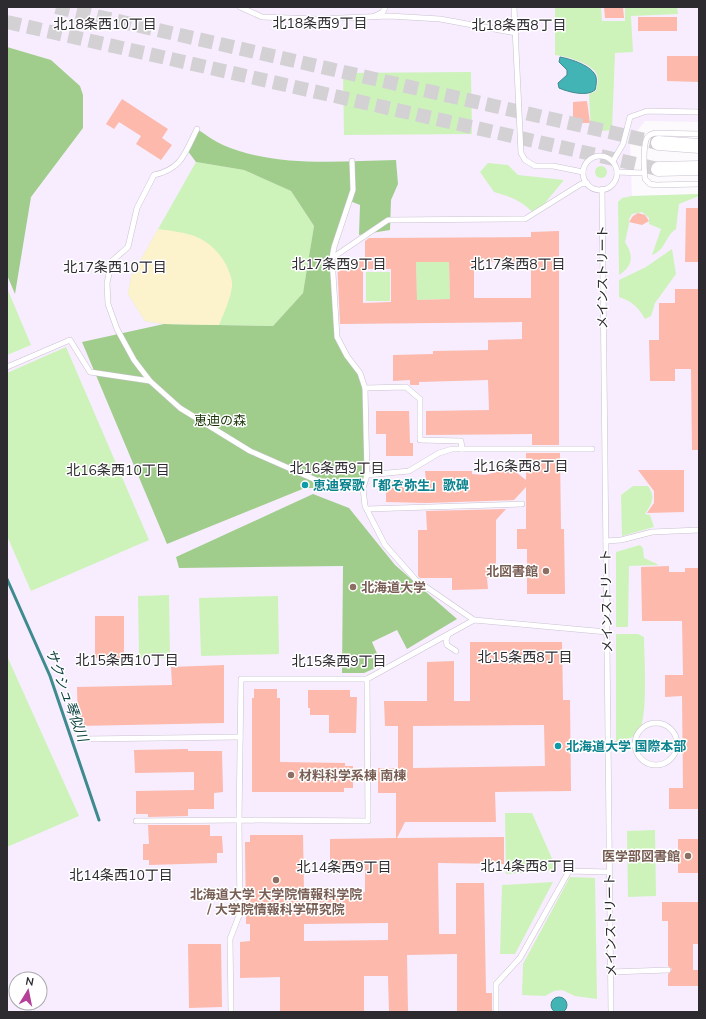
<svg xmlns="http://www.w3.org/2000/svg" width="706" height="1019" font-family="'Nunito Sans','Noto Sans JP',sans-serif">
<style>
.built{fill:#f7edfe;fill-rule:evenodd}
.green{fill:#cdf3bb}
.forest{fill:#a1cd8c}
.sand{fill:#fcf2cc}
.water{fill:#43b4b6;stroke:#3d8b8e}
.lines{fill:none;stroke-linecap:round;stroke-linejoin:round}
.stream{stroke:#3d8b8e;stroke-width:3}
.building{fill:#fcb9ac;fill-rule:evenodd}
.secondary-tunnel{stroke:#d3d1d4;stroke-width:14;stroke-dasharray:14 7;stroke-linecap:butt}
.lane-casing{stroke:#cac2d0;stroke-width:6}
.secondary-casing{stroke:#cac2d0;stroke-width:15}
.lane{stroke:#fff;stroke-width:5}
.secondary{stroke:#fff;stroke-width:14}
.culture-dot{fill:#0f9aa8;stroke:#fff;stroke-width:1.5}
.education-dot{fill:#8d6e63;stroke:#fff;stroke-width:1.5}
.labels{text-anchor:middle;stroke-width:3;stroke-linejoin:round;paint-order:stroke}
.street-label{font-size:13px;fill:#2e2b30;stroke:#fff}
.park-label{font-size:13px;fill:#193507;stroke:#fff}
.culture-label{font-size:13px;font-weight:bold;fill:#0d838f;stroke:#fff;text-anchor:start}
.education-label{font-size:13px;font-weight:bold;fill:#785e54;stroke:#fff;text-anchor:end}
.neighbourhood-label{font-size:14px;fill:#2e2b30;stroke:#fff}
.water-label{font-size:14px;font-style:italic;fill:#114445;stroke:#fff}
</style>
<rect width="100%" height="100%" fill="#fcfafd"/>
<path class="built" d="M7,7H699V122L645,121L630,140L632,196L699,194V1012H7ZM16,979H40V1003H16Z"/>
<g class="green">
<path d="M555,7H601L602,21H625V7H677L678,14L631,16L633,52L615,53L612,130L591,132L589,94L596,91C597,86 599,80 597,75C594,64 566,56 555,55Z"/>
<polygon points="471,72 472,134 344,135 343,73"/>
<polygon points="196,162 244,170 291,191 314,226 303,293 273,326 164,324 145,321 128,294 131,277"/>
<path d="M488,163L508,165L518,175L564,180L535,215C523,201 511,197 494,192L480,172Z"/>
<circle cx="601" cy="172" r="6"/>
<path d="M699,194V196L679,204L676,229C665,236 666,250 652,255L661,229L649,224V218L642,212L632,214L629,219V224L625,242C634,256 633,266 619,275L618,202L622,198L632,196Z"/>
<path d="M672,249L676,274L655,303L651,316L645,319C639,308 632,301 619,297V280L646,267Z"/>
<polygon points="416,262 449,262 450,299 417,300"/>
<rect x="366" y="272" width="24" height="29"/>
<polygon points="7,288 31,345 7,355"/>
<polygon points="66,347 149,540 31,591 7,536 7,373"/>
<path d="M633,486H648C656,497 652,503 645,514L650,515L654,527L622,536L621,495Z"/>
<polygon points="640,545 643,548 644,558 659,565 629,566 628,627 616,627 616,552"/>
<polygon points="169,595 170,658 139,658 138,596"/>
<polygon points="278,596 279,654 201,656 199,598"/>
<path d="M616,634H638L644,637C644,656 649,720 638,732C631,740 625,740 616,741Z"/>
<polygon points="7,656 79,816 7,847"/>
<polygon points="505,813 532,813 557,870 506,874"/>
<polygon points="655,830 656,896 628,897 627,831"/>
<polygon points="570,877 595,878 597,999 575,996 562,990 554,991 545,996 522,995 523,964"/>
<polygon points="553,882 515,954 500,954 502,885"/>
</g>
<g class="forest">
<polygon points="7,47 51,60 80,86 83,95 83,128 31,197 15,294 7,275"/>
<path d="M197,129C205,134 214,141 223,145C277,168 339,161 396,160L398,184L391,200L390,230L359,235L360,205L350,201L334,247L337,337L360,373L365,388L367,475L363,488H305L167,544L82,342L164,324L273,326L303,293L314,226L291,191L244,170L196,162L187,150Z"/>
<polygon points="313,494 349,508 395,565 457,619 407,649 397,630 372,642 382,665 364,673 342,673 343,566 179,568 176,557"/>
</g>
<path class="sand" d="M158,229C187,233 206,234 224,261C228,268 233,279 232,287C230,300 224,313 219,325L164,324L145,321L128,294L131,277Z"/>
<g class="water">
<path d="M560,57C571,59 593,66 596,77C597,81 596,86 595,90C587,97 568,92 559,88L558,83L567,75V70L559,62Z"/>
<circle cx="559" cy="1005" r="8"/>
</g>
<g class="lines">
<polyline class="stream" points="7,579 50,676 99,820"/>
</g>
<g class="building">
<polygon points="604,7 623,7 624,18 605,18"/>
<rect x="638" y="17" width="39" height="14"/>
<polygon points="667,56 699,56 699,82 667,81"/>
<polygon points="122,99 168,129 162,138 172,145 161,160 136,144 141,136 119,122 114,129 106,124"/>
<polygon points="587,101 590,123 573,123 573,102"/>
<polygon points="686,208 699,208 699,262 685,262"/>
<polygon points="638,213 645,215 649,221 642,225 629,222 633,216"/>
<path d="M559,231V445H532V434L426,435V411L489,410L488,380L419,382V385H410V380L393,381V355L433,354V351L488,350V340L522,339V322L340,324L337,259H365V241L369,238L531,237V232ZM531,261V298H474V262ZM416,262H449L450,299L417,300ZM363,269H391V302L363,303Z"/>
<polygon points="675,289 699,289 699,450 692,450 691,369 675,369 675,381 650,381 649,340 659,340 659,303 675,303"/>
<polygon points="376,411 409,411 410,443 413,443 413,456 386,456 386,434 376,434"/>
<polygon points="526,453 560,453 561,529 564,529 565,594 527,594 527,549 517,549 517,529 526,529 526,487 514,500 426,503 386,502 386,481 426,480 425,471 472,471 472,474 485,475 511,468 526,480"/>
<polygon points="638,470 684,470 684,512 647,513 654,503 654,491"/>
<polygon points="506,509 496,520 496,577 487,578 488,589 452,590 452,578 420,578 418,576 418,530 427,530 426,511"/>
<polygon points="669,566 669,572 685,572 685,568 699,568 699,809 669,809 669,788 683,788 682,696 665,697 665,675 683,675 682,621 642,621 641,567"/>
<polygon points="95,616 124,616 124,659 95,658"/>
<path d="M470,642H562L563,700H570L571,791L495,792L496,822H405L397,838L504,837V864L438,863L439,934H456V883H484L486,993H492V1012H457V954L407,955L408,1012H389L388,976H364V1012H280V977L240,978V942L250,941V924H246L245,842H250V835H303L304,893L365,892V865L330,866V839L396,838V793H378V768H398V726H385L384,701H427V662L454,661V701H470ZM544,725L545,766L413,768V726ZM388,923V940L304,941V924Z"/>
<polygon points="224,665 224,723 78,726 77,687 172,685 171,667"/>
<polygon points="254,689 277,689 277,698 280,698 280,762 345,763 345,766 353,766 353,788 344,788 344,792 252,792 252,698 254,698"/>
<polygon points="308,690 350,690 350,697 357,697 356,733 329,733 329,715 310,715 310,708 308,708"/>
<polygon points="188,749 188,751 222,751 223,792 214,793 214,809 188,809 188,816 148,817 148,814 136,814 136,791 194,790 194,772 135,773 134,750"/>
<polygon points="148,825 210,825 210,836 222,836 223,853 217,853 217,863 149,865 149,860 143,860 143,844 149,844"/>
<rect x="678" y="839" width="21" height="34"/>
<polygon points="662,902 699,902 699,944 693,944 693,970 699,970 699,986 668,986 668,974 672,969 668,966 668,921 662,921"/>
<polygon points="188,944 221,944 222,1007 189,1008"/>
</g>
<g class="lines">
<g class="secondary-tunnel">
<polyline points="56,7 658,143"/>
<polyline points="7,22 658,169"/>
</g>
<defs>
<g id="lane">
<polyline points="240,7 262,17 317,19 389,16 440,19 516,33"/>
<polyline points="514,7 521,153 525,160 535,166 553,166 583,172"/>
<polyline points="375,16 383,12 385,7"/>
<path d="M699,134L655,133C651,134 647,136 646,140C643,151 644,168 645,179L650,184L656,185L699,184"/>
<circle cx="600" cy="173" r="17"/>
<polyline points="352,161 353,190 334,247 332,258 337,337 347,356 360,373 365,388 367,475 363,488"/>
<polyline points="613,161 623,144 630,117 647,111 699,112"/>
<polyline points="617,172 644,173"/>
<polyline points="602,189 611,1012"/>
<polyline points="332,258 388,220 525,219 581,184 587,183"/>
<polyline points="7,367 70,340 90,372 150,381 180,408 250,451 325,484 363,488 365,506 385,545 416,580 474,620"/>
<path d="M150,381L134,360L117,329L108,304L107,283L112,261L128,247L137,208L154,175C182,169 185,153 197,129"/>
<polyline points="365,388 406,387 420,399 420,440 461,441 462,449"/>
<polyline points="367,475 409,471 439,453 452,449 592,449"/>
<polyline points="367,509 522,504"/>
<polyline points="606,541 621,540 652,532 699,530"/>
<polyline points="448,635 446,640 447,645 456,651"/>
<circle cx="656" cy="744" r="21"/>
<polyline points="84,739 240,737"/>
<polyline points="608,744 635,745"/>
<polyline points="136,821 239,820 241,679 367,679"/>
<polyline points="611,972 668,970"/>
<polyline points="231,1012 230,939 240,913 239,820 368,821 367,679 474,620 607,632"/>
<polyline points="496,1012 496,984 520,958 569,871 609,872"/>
</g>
<g id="secondary">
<polyline points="658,143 699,146"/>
<polyline points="658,169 699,168"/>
</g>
</defs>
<use href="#lane" class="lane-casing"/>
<use href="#secondary" class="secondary-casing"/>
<use href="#lane" class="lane"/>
<use href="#secondary" class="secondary"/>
</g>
<g class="culture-dot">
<circle cx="305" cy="485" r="4"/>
<circle cx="558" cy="746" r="4"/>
</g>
<g class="education-dot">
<circle cx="546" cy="571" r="4"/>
<circle cx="353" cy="587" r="4"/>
<circle cx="291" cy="775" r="4"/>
<circle cx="688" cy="856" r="4"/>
<circle cx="276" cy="880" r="4"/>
</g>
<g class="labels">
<g class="street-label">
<text transform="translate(602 277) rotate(-90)" y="5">メインストリート</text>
<text transform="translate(606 601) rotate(-91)" y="5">メインストリート</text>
<text transform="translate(610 925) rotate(-91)" y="5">メインストリート</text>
</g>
<g class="park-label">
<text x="220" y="425">恵迪の森</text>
</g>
<g class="culture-label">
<text x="313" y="490">恵迪寮歌「都ぞ弥生」歌碑</text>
<text x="566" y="751">北海道大学 国際本部</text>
</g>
<g class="education-label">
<text x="538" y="576">北図書館</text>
<text x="361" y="592" text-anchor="start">北海道大学</text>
<text x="299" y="780" text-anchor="start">材料科学系棟 南棟</text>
<text x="680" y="861">医学部図書館</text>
<text x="276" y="899" text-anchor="middle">北海道大学 大学院情報科学院<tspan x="276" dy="15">/ 大学院情報科学研究院</tspan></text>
</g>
<g class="neighbourhood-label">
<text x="320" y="28">北18条西9丁目</text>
<text x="105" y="29">北18条西10丁目</text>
<text x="519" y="30">北18条西8丁目</text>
<text x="339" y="269">北17条西9丁目</text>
<text x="518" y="269">北17条西8丁目</text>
<text x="115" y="272">北17条西10丁目</text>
<text x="521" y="471">北16条西8丁目</text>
<text x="337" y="473">北16条西9丁目</text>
<text x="118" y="475">北16条西10丁目</text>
<text x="525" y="662">北15条西8丁目</text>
<text x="127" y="665">北15条西10丁目</text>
<text x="339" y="666">北15条西9丁目</text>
<text x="528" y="871">北14条西8丁目</text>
<text x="344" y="872">北14条西9丁目</text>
<text x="121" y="880">北14条西10丁目</text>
</g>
<g class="water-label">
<text transform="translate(67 695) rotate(70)" y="5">サクシュ琴似川</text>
</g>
</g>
<rect width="706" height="1019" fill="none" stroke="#2e2b30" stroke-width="16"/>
<g transform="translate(28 991) rotate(10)"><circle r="19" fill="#ffffff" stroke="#abaaac"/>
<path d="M0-3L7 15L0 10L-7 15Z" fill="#b54098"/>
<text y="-6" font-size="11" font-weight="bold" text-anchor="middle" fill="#2e2b30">N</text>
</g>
</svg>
